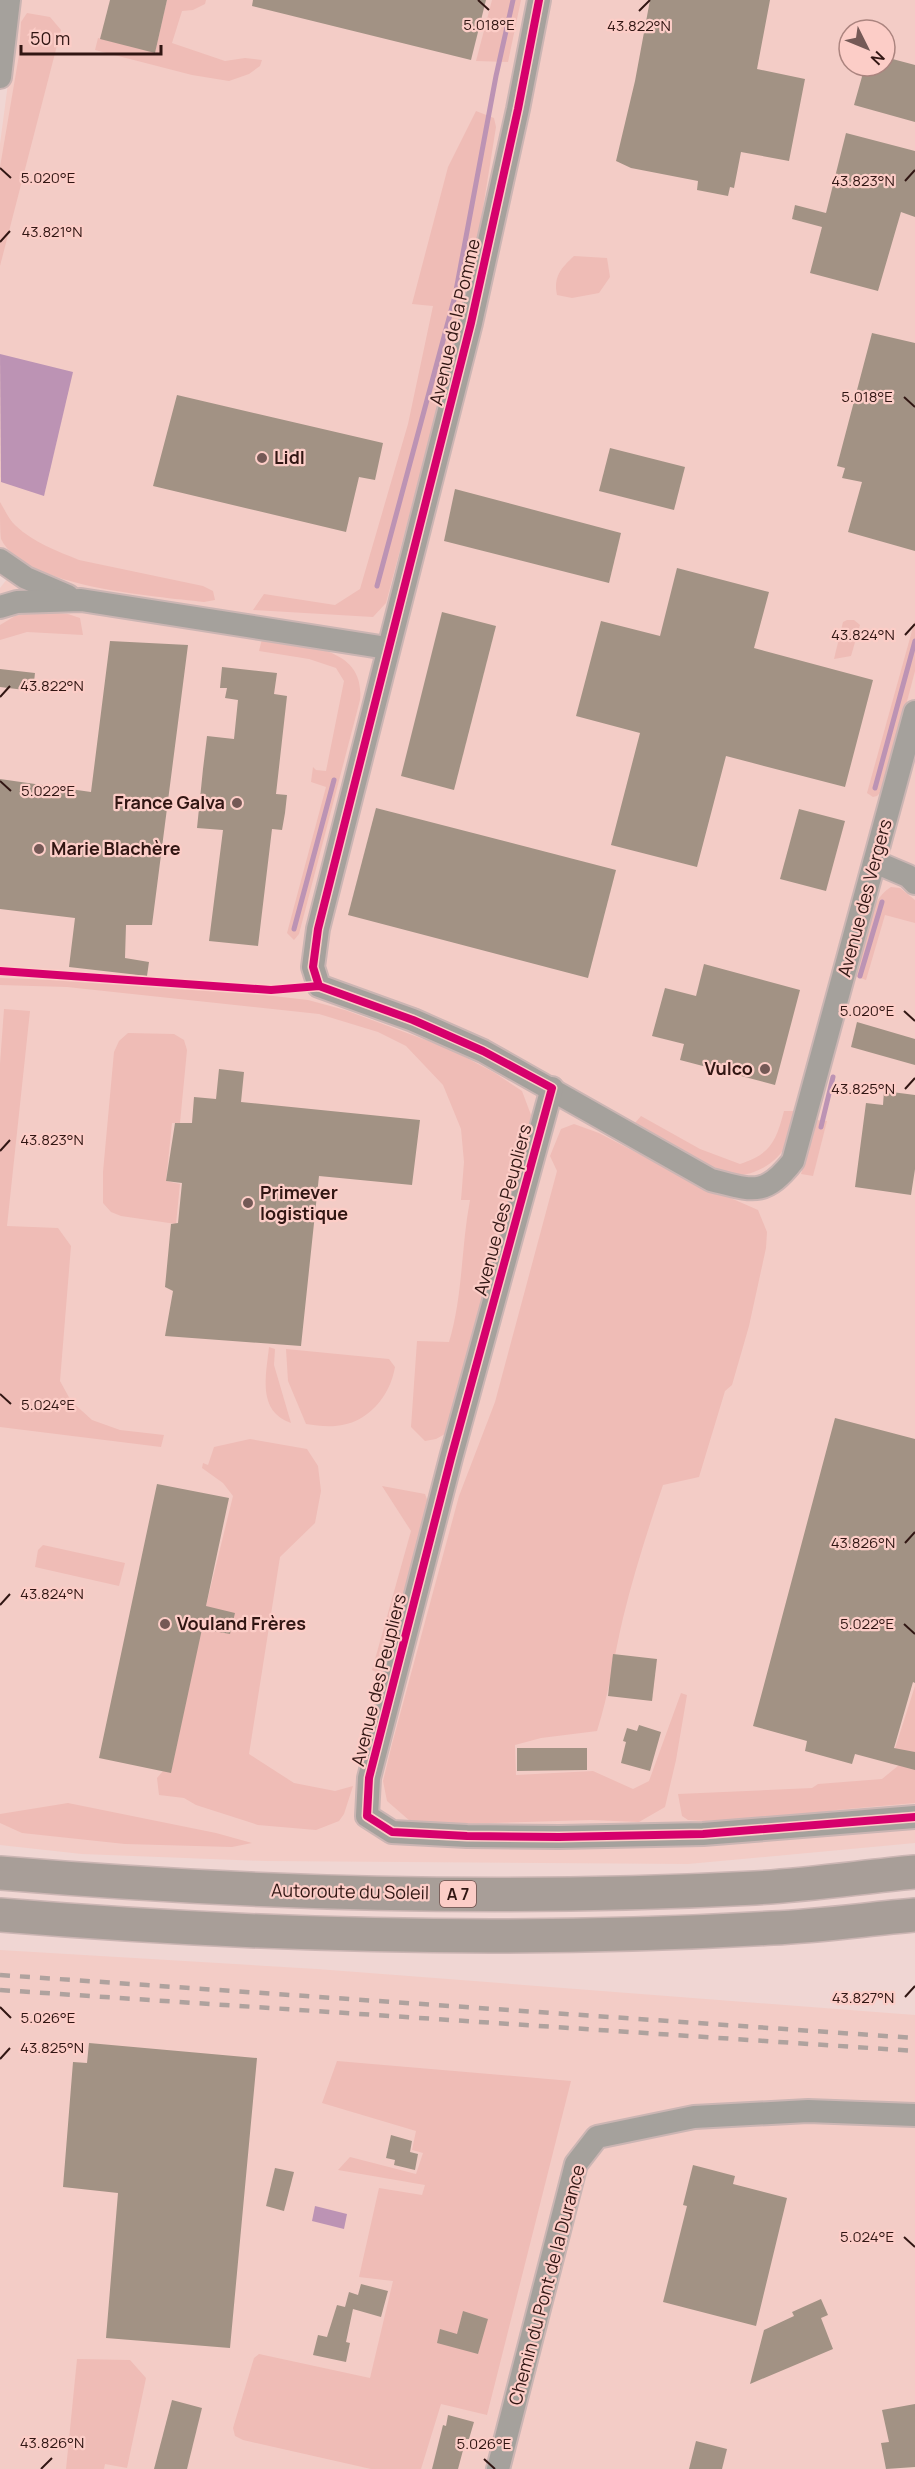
<svg xmlns="http://www.w3.org/2000/svg" width="915" height="2469" font-family="Manrope,sans-serif">
<style>
.built{fill:#f3ccc6;fill-rule:evenodd}
.green{fill:#efbcb6}
.water{fill:#bc93b4}
.lines{fill:none;stroke-linecap:round;stroke-linejoin:round}
.stream{stroke:#bc93b4;stroke-width:5}
.building{fill:#a29284}
.minor-casing{stroke:#cbb5b3;stroke-width:26}
.motorway-casing{stroke:#cbb5b3;stroke-width:36}
.minor{stroke:#a5a19c;stroke-width:22}
.motorway{stroke:#a89e98;stroke-width:33}
.rail{stroke:#afa29e;stroke-width:4.5;stroke-dasharray:10 10;stroke-linecap:butt}
.cycleway-casing{stroke:#fccdc7;stroke-width:11}
.cycleway{stroke:#d6006c;stroke-width:8}
.ticks{fill:none;stroke:#311613;stroke-width:2}
.poi-dot{fill:#745956;stroke:#fccdc7;stroke-width:2}
.labels{text-anchor:middle;stroke-width:4.5;stroke-linejoin:round;paint-order:stroke}
.shield{fill:#fccdc7;stroke:#6e4d49;stroke-width:1.5}
.shield-label{font-size:16px;font-weight:bold;fill:#311613}
.street-label{font-size:18px;fill:#311613;stroke:#fccdc7}
.poi-label{font-size:18px;font-weight:bold;fill:#311613;stroke:#fccdc7;text-anchor:start}
.ticks-label{font-size:15px;text-anchor:middle;fill:#311613;stroke:#fccdc7;stroke-width:4.5;stroke-linejoin:round;paint-order:stroke}
</style>
<rect width="100%" height="100%" fill="#f0d6d3"/>
<g class="built">
<path d="M19,0H915V1843L688,1864L265,1861L82,1854L0,1845V588L7,579L0,548V144ZM849,30H885V66H849Z"/>
<polygon points="0,1950 317,1969 915,2015 915,2469 0,2469"/>
</g>
<g class="green">
<polygon points="167,0 206,0 205,4 193,10 182,11 172,43 225,61 245,58 262,60 260,66 249,74 229,81 192,75 95,50 98,38 155,52"/>
<polygon points="492,0 521,0 508,62 476,61"/>
<polygon points="27,13 50,17 61,30 0,266 0,167 19,55 21,22"/>
<polygon points="476,111 494,118 496,127 471,283 386,603 373,617 253,610 264,594 335,605 360,589 408,424 433,306 412,304 448,167"/>
<path d="M574,256L607,258L610,277L599,293L572,298L557,295C553,277 561,268 574,256Z"/>
<path d="M0,502C5,510 9,520 16,526C33,542 57,551 79,560L203,586L213,591L215,600L204,602C155,596 25,588 1,539C0,530 0,513 0,502Z"/>
<polygon points="38,611 68,614 80,618 83,635 27,632 0,640 0,625 15,616"/>
<polygon points="847,620 854,620 860,625 851,656 834,659 843,622"/>
<polygon points="915,620 915,671 884,789 877,796 873,797 867,793"/>
<path d="M262,639C301,646 366,645 360,700L299,934L294,940L287,933L326,787L311,782L313,767L316,770L326,771L344,681L336,668L309,659L259,651Z"/>
<path d="M891,887L900,888L915,900V923L885,915L866,980L852,975C860,949 867,901 891,887Z"/>
<path d="M0,978L130,982L206,988L308,1000L345,1010L450,1049L495,1073L522,1091L531,1115L525,1142L445,1434L436,1439L425,1441L411,1427L417,1341L449,1342C463,1296 461,1247 470,1200H461L464,1162L461,1129L443,1085L406,1046L378,1032L319,1014L67,987L0,985Z"/>
<polygon points="4,1009 30,1011 7,1226 58,1228 71,1246 60,1381 71,1401 92,1420 120,1430 164,1435 161,1447 0,1427 0,1064"/>
<polygon points="128,1033 174,1034 184,1040 187,1050 180,1123 172,1123 166,1181 180,1184 176,1224 121,1216 111,1212 103,1203 103,1172 114,1052 119,1041"/>
<path d="M784,1111H795C793,1121 792,1133 788,1142C779,1162 753,1178 731,1175C705,1172 660,1142 636,1128L635,1123L641,1116L700,1149L740,1164C771,1154 776,1141 784,1111Z"/>
<polygon points="817,1120 827,1121 813,1176 801,1174"/>
<path d="M574,1124L599,1133L685,1178L758,1210L767,1232L766,1248L749,1326L732,1385L725,1391L699,1477L663,1485C648,1529 634,1573 623,1618C614,1656 609,1694 597,1731L541,1738L515,1745L516,1775L593,1771L633,1789L649,1781L681,1693L687,1695L676,1760L665,1807L639,1822L591,1820L456,1824L410,1821L387,1801L383,1781L392,1744L459,1496L495,1402L557,1171L550,1156L561,1129Z"/>
<path d="M269,1347L275,1349L274,1365L291,1423C257,1411 266,1376 269,1347Z"/>
<path d="M286,1349L389,1359L395,1367C390,1397 367,1424 335,1426C325,1427 315,1425 306,1424L288,1381Z"/>
<polygon points="250,1439 307,1449 318,1466 321,1491 315,1523 280,1557 249,1754 294,1783 335,1791 353,1786 344,1814 339,1821 316,1830 258,1825 196,1805 184,1798 159,1795 157,1778 163,1771 171,1772 205,1610 233,1496 223,1483 202,1468 203,1463 208,1465 214,1447"/>
<polygon points="382,1486 425,1494 428,1502 384,1676 372,1670 411,1531"/>
<polygon points="43,1545 125,1563 119,1586 35,1567 38,1550"/>
<polygon points="915,1686 915,1803 836,1810 804,1816 706,1821 688,1820 682,1816 678,1794 812,1788 818,1784 882,1779 899,1765 890,1764"/>
<polygon points="68,1803 216,1833 252,1843 232,1847 125,1844 22,1833 0,1823 0,1814"/>
<polygon points="337,2061 571,2081 487,2415 441,2404 421,2469 371,2469 243,2440 235,2436 233,2428 254,2358 259,2354 370,2378 393,2281 359,2277 379,2188 422,2195 425,2185 338,2170 350,2157 416,2174 423,2153 412,2150 416,2131 322,2103"/>
<polygon points="77,2359 130,2360 146,2378 127,2468 105,2464 104,2469 66,2469"/>
</g>
<g class="water">
<polygon points="0,354 73,372 44,496 1,482"/>
<polygon points="315,2206 347,2214 344,2229 312,2221"/>
</g>
<g class="lines">
<g class="stream">
<polyline points="377,586 455,296 496,76 513,0"/>
<polyline points="875,788 915,641"/>
<polyline points="294,929 334,780"/>
<polyline points="860,976 882,902"/>
<polyline points="821,1127 833,1077"/>
</g>
</g>
<g class="building">
<polygon points="110,0 167,0 155,53 100,39"/>
<polygon points="253,0 486,0 471,60 252,6"/>
<polygon points="650,0 770,0 757,69 805,79 789,161 741,152 734,188 730,187 728,196 697,190 698,181 631,168 616,161 635,81"/>
<polygon points="885,57 915,65 915,122 854,105 865,66 885,66"/>
<polygon points="846,133 915,151 915,217 901,212 878,291 810,273 822,227 792,219 795,205 826,213"/>
<polygon points="872,333 915,343 915,551 848,532 862,482 842,478 845,468 837,466"/>
<polygon points="177,395 383,443 375,480 359,477 346,532 153,486"/>
<polygon points="610,448 685,467 674,510 599,491"/>
<polygon points="455,489 621,533 609,583 444,541"/>
<polygon points="677,568 769,592 754,648 873,680 845,787 726,756 697,867 611,845 640,733 576,716 601,621 660,636"/>
<polygon points="442,612 496,626 454,790 401,776"/>
<polygon points="110,641 188,645 152,925 126,925 125,958 149,962 147,976 69,967 75,918 0,909 0,779 91,792"/>
<polygon points="222,667 277,673 274,694 287,696 276,794 287,795 285,813 282,830 272,829 258,946 209,941 223,830 197,828 203,769 207,736 234,739 238,700 225,698 227,688 220,688"/>
<polygon points="0,669 35,673 33,691 0,687"/>
<polygon points="376,808 616,870 588,978 348,915"/>
<polygon points="799,809 845,821 826,891 780,879"/>
<polygon points="704,964 800,990 775,1085 680,1060 684,1044 652,1036 665,988 696,996"/>
<polygon points="857,1022 915,1039 915,1065 851,1047"/>
<polygon points="219,1069 244,1072 241,1102 420,1120 412,1185 319,1176 301,1346 165,1336 173,1291 165,1287 171,1224 178,1223 182,1183 166,1181 175,1123 192,1123 194,1097 216,1099"/>
<polygon points="884,1091 915,1095 915,1169 911,1195 855,1187 866,1103 883,1105"/>
<polygon points="835,1418 915,1439 915,1683 913,1682 894,1748 915,1752 915,1770 855,1754 852,1764 805,1751 807,1741 753,1726"/>
<polygon points="157,1484 229,1498 206,1606 235,1613 230,1634 202,1629 171,1773 99,1758"/>
<polygon points="613,1654 657,1659 652,1701 608,1696"/>
<polygon points="639,1725 661,1732 650,1771 621,1763 626,1742 623,1741 627,1728 637,1731"/>
<polygon points="517,1748 587,1748 587,1770 517,1771"/>
<polygon points="89,2043 257,2058 230,2348 106,2338 118,2193 63,2187 73,2062 87,2063"/>
<polygon points="391,2135 412,2141 410,2152 418,2154 415,2170 394,2165 395,2160 386,2158"/>
<polygon points="693,2165 735,2176 733,2184 787,2198 756,2326 663,2302 687,2206 683,2205"/>
<polygon points="275,2168 294,2172 284,2211 266,2206"/>
<polygon points="361,2284 388,2291 381,2317 353,2309 346,2342 350,2343 346,2362 313,2355 318,2335 327,2337 337,2305 345,2307 349,2292 358,2295"/>
<polygon points="821,2299 828,2315 821,2318 833,2349 750,2384 764,2330 794,2316 792,2312"/>
<polygon points="463,2311 488,2319 478,2354 437,2343 440,2329 457,2334"/>
<polygon points="172,2400 202,2408 187,2469 154,2469"/>
<polygon points="915,2404 915,2467 886,2469 881,2443 889,2442 882,2410"/>
<polygon points="448,2415 474,2422 469,2439 466,2439 458,2469 432,2469 443,2425 446,2426"/>
<polygon points="696,2441 727,2449 722,2469 689,2469"/>
</g>
<g class="lines">
<defs>
<g id="minor">
<path d="M539,0L518,109L471,323L318,929L313,967L319,986L413,1020L483,1051L711,1180C752,1190 764,1198 793,1161L915,712"/>
<polyline points="0,77 9,0"/>
<polyline points="0,560 26,578 68,596"/>
<polyline points="0,607 17,602 81,600 387,648"/>
<polyline points="875,862 908,876 915,883"/>
<polyline points="552,1088 451,1458 369,1778 367,1816 392,1832 467,1836 559,1837 703,1834 915,1817"/>
<polyline points="498,2469 576,2164 597,2137 694,2117 808,2111 915,2115"/>
</g>
<g id="motorway">
<path d="M0,1873C251,1894 503,1901 755,1888C808,1885 862,1877 915,1872"/>
<path d="M0,1915C257,1936 515,1943 773,1928C820,1926 868,1919 915,1915"/>
</g>
</defs>
<use href="#minor" class="minor-casing"/>
<use href="#motorway" class="motorway-casing"/>
<use href="#minor" class="minor"/>
<use href="#motorway" class="motorway"/>
<g class="rail">
<polyline points="0,1975 915,2038"/>
<polyline points="0,1990 915,2051"/>
</g>
<defs>
<g id="cycleway">
<polyline points="0,971 271,990 319,986 413,1020 483,1051 552,1088 451,1458 369,1778 367,1816 392,1832 467,1836 559,1837 703,1834 915,1817"/>
<polyline points="319,986 313,967 318,929 471,323 518,109 539,0"/>
</g>
</defs>
<use href="#cycleway" class="cycleway-casing"/>
<use href="#cycleway" class="cycleway"/>
</g>
<path class="ticks" d="M478,0L489,10M639,11L650,0M0,168L11,178M905,181L915,170M0,242L10,231M904,397L915,407M905,635L915,624M0,697L10,686M0,781L11,791M904,1011L915,1021M905,1089L915,1078M0,1151L10,1140M0,1394L11,1404M905,1543L915,1532M0,1605L10,1594M904,1624L915,1634M905,1997L915,1986M0,2007L11,2018M0,2059L10,2048M904,2237L915,2247M484,2459L495,2469M41,2469L52,2458"/>
<g class="poi-dot">
<circle cx="262" cy="458" r="6"/>
<circle cx="237" cy="803" r="6"/>
<circle cx="39" cy="849" r="6"/>
<circle cx="765" cy="1069" r="6"/>
<circle cx="248" cy="1203" r="6"/>
<circle cx="165" cy="1624" r="6"/>
</g>
<g class="labels">
<rect class="shield" x="440" y="1881" width="36" height="26" rx="4.5"/>
<g class="shield-label">
<text x="458" y="1900">A 7</text>
</g>
<g class="street-label">
<text transform="translate(455 322) rotate(-77)" y="6">Avenue de la Pomme</text>
<text transform="translate(865 898) rotate(-75)" y="6">Avenue des Vergers</text>
<text transform="translate(503 1210) rotate(-75)" y="6">Avenue des Peupliers</text>
<text transform="translate(379 1680) rotate(-76)" y="6">Avenue des Peupliers</text>
<text transform="translate(350 1892) rotate(1)" y="6">Autoroute du Soleil</text>
<text transform="translate(547 2285) rotate(-75)" y="6">Chemin du Pont de la Durance</text>
</g>
<g class="poi-label">
<text x="274" y="464">Lidl</text>
<text x="225" y="809" text-anchor="end">France Galva</text>
<text x="51" y="855">Marie Blachère</text>
<text x="753" y="1075" text-anchor="end">Vulco</text>
<text x="260" y="1199">Primever<tspan x="260" dy="21">logistique</tspan></text>
<text x="177" y="1630">Vouland Frères</text>
</g>
</g>
<g class="ticks-label">
<text x="489" y="30">5.018°E</text>
<text x="639" y="31">43.822°N</text>
<text x="48" y="183">5.020°E</text>
<text x="863" y="186">43.823°N</text>
<text x="52" y="237">43.821°N</text>
<text x="867" y="402">5.018°E</text>
<text x="863" y="640">43.824°N</text>
<text x="52" y="691">43.822°N</text>
<text x="48" y="796">5.022°E</text>
<text x="867" y="1016">5.020°E</text>
<text x="863" y="1094">43.825°N</text>
<text x="52" y="1145">43.823°N</text>
<text x="48" y="1410">5.024°E</text>
<text x="863" y="1548">43.826°N</text>
<text x="52" y="1599">43.824°N</text>
<text x="867" y="1629">5.022°E</text>
<text x="863" y="2003">43.827°N</text>
<text x="48" y="2023">5.026°E</text>
<text x="52" y="2053">43.825°N</text>
<text x="867" y="2242">5.024°E</text>
<text x="52" y="2448">43.826°N</text>
<text x="484" y="2449">5.026°E</text>
</g>
<g transform="translate(867 48) rotate(133)"><circle r="28" fill="#fccdc7" stroke="#ab847f" stroke-width="1.5"/>
<path d="M0-4.5L10 22L0 15L-10 22Z" fill="#745956"/>
<text y="-9" font-size="16" font-weight="bold" text-anchor="middle" fill="#311613">N</text>
</g>
<path d="M21 45v9h140v-9" fill="none" stroke="#311613" stroke-width="3"/>
<text x="30" y="45" font-size="18" fill="#311613" stroke="#fccdc7" stroke-width="4.5" paint-order="stroke">50 m</text>
</svg>
